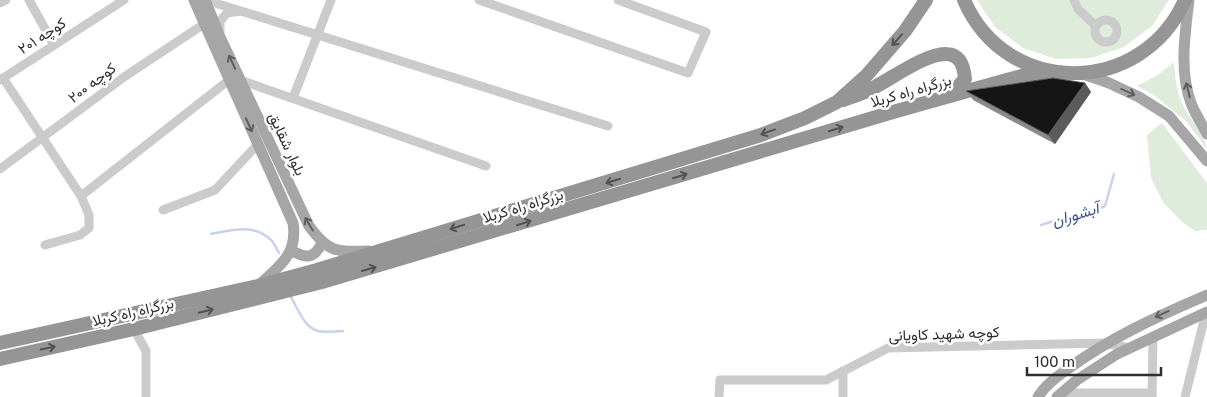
<svg xmlns="http://www.w3.org/2000/svg" width="1207" height="397" font-family="'Public Sans',Vazirmatn,sans-serif">
<style>
.green{fill:#dfecdc}
.lines{fill:none;stroke-linecap:round;stroke-linejoin:round}
.stream{stroke:#c7d2ec;stroke-width:2.5}
.minor{stroke:#cbcbcb;stroke-width:9}
.major{stroke:#a6a6a6;stroke-width:11}
.highway{stroke:#959595;stroke-width:14}
.wall{fill:#8a8a8a}
.shaded-wall{fill:#5b5b5b}
.building{fill:#151515;stroke:#5b5b5b}
.oneway{stroke:#525252}
.oneway2{stroke:#5e5e5e}
.labels{text-anchor:middle;stroke-width:5;stroke-linejoin:round;paint-order:stroke}
.street-label{font-size:15px;fill:#2e2e2e;stroke:#fff}
.water-label{font-size:16px;font-style:italic;fill:#3a5592;stroke:#fff}
</style>
<rect width="100%" height="100%" fill="#fff"/>
<g class="green">
<polygon points="977,0 1169,0 1152,26 1124,47 1091,58 1056,59 1023,48 995,27"/>
<path d="M1174,62C1175,74 1176,89 1181,101C1186,114 1207,138 1207,149L1186,121L1154,95L1137,86L1159,74Z"/>
<polygon points="1162,123 1207,183 1207,230 1195,231 1182,222 1163,202 1151,178 1147,135"/>
</g>
<g class="lines">
<g class="stream">
<polyline points="1041,225 1060,219 1077,217 1105,206 1114,174"/>
<path d="M211,234C230,230 254,223 271,240C274,243 277,249 279,253"/>
<path d="M291,297C298,309 304,327 318,331C325,333 336,331 343,331"/>
</g>
<g class="minor">
<polyline points="29,0 54,45"/>
<polyline points="213,0 218,4 241,11 227,13 220,21 220,32"/>
<polyline points="479,0 688,73 706,32 618,0"/>
<polyline points="1074,0 1078,9 1096,26"/>
<polyline points="0,3 6,0"/>
<polyline points="241,11 608,126"/>
<circle cx="1106" cy="31" r="11"/>
<polyline points="3,78 81,196 89,215 89,228 80,235 45,245"/>
<polyline points="0,80 124,0"/>
<polyline points="240,80 486,166"/>
<polyline points="293,98 331,0"/>
<polyline points="0,169 124,77 204,24"/>
<polyline points="81,196 229,80"/>
<polyline points="163,210 215,190 258,144"/>
<polyline points="134,329 146,351 146,397"/>
<polyline points="843,371 843,397"/>
<polyline points="1061,393 1152,393"/>
<polyline points="719,397 720,380 826,380 888,348 1104,343 1130,348"/>
<polyline points="1152,397 1153,337"/>
<polyline points="1185,397 1206,312"/>
</g>
<g class="major">
<path d="M194,0L293,223C298,255 279,266 258,286"/>
<path d="M205,0L220,37L309,226C329,253 336,252 369,251"/>
<path d="M1189,0C1185,34 1179,71 1191,103C1195,114 1202,124 1207,134"/>
<polyline points="1083,74 1109,83 1139,97 1169,116 1207,161"/>
<path d="M291,250C306,259 314,259 322,243"/>
<path d="M1038,397C1045,385 1058,376 1069,368C1112,337 1158,316 1207,295"/>
<polyline points="1057,397 1077,380 1117,354 1207,312"/>
</g>
<g class="highway">
<path d="M964,0C1006,98 1142,97 1185,0"/>
<path d="M843,100C850,97 858,95 865,92C886,83 926,52 947,54C961,55 964,67 965,79L957,88L946,92"/>
<polyline points="0,343 258,286 317,270 761,135 805,118 837,102 866,76 905,31 926,0"/>
<polyline points="0,359 134,329 322,282 893,112 1003,81 1026,75 1051,72"/>
</g>
</g>
<polygon class="wall" points="1085,83 1091,92 1055,144 973,100 966,91"/>
<polygon class="shaded-wall" points="1085,83 1091,92 1055,144 1048,135"/>
<polygon class="building" points="1053,78 1085,83 1048,135 966,91"/>
<defs><path id="oneway-shaft" d="M-6 0H5M1.5-3L5.5 0L1.5 3" fill="none" stroke-width="1.6" stroke-linecap="round" stroke-linejoin="round" transform="scale(1.25)"/></defs>
<g class="oneway">
<use href="#oneway-shaft" transform="translate(897 40) rotate(132)"/>
<use href="#oneway-shaft" transform="translate(836 129) rotate(-17)"/>
<use href="#oneway-shaft" transform="translate(768 132) rotate(160)"/>
<use href="#oneway-shaft" transform="translate(680 176) rotate(-17)"/>
<use href="#oneway-shaft" transform="translate(613 181) rotate(163)"/>
<use href="#oneway-shaft" transform="translate(524 223) rotate(-17)"/>
<use href="#oneway-shaft" transform="translate(457 227) rotate(163)"/>
<use href="#oneway-shaft" transform="translate(369 269) rotate(-16)"/>
<use href="#oneway-shaft" transform="translate(206 311) rotate(-14)"/>
<use href="#oneway-shaft" transform="translate(48 348) rotate(-12)"/>
</g>
<g class="oneway2">
<use href="#oneway-shaft" transform="translate(232 62) rotate(-115)"/>
<use href="#oneway-shaft" transform="translate(1188 90) rotate(-104)"/>
<use href="#oneway-shaft" transform="translate(1128 92) rotate(25)"/>
<use href="#oneway-shaft" transform="translate(249 125) rotate(65)"/>
<use href="#oneway-shaft" transform="translate(309 224) rotate(-121)"/>
<use href="#oneway-shaft" transform="translate(1162 314) rotate(156)"/>
</g>
<g class="labels">
<g class="street-label">
<text transform="translate(42 36) rotate(-33)" y="5">کوچه ۲۰۱</text>
<text transform="translate(92 83) rotate(-37)" y="5">کوچه ۲۰۰</text>
<text transform="translate(911 91) rotate(-16)" y="5">بزرگراه راه کربلا</text>
<text transform="translate(287 144) rotate(65)" y="5">بلوار شقایق</text>
<text transform="translate(523 206) rotate(-17)" y="5">بزرگراه راه کربلا</text>
<text transform="translate(133 312) rotate(-13)" y="5">بزرگراه راه کربلا</text>
<text transform="translate(944 334) rotate(-2)" y="5">کوچه شهید کاویانی</text>
</g>
<g class="water-label">
<text transform="translate(1075 214) rotate(-17)" y="6">آبشوران</text>
</g>
</g>
<path d="M1027 367v8h134v-8" fill="none" stroke="#2e2e2e" stroke-width="2.5"/>
<text x="1034" y="367" font-size="15" fill="#2e2e2e" stroke="#ffffff" stroke-width="4" paint-order="stroke">100 m</text>
</svg>
